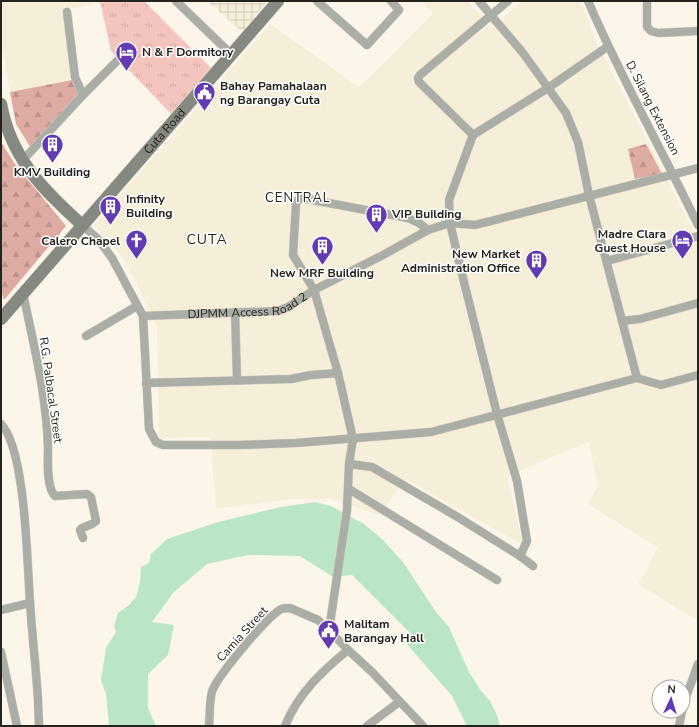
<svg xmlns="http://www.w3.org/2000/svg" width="699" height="727" font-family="'Nunito Sans',sans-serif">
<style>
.built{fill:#f5eed9}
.industrial{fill:url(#industrial-grid)}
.grass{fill:url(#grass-tufts)}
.forest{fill:url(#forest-firs)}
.water{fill:#bbe6c6}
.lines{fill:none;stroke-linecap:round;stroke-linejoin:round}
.street-casing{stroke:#d4d0c4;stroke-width:9}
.secondary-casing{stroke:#d4d0c4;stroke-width:13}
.street{stroke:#abada7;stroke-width:8}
.secondary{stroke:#868981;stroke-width:12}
.labels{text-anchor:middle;stroke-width:3;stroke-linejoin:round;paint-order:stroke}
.poi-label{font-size:12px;font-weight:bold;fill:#24231e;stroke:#fff;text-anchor:start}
.street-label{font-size:12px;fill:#24231e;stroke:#fff}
.neighbourhood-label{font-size:13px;letter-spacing:1px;fill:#24231e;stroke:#fff}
.quarter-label{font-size:14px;letter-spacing:1px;fill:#24231e;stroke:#fff}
</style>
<defs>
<pattern id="industrial-grid" width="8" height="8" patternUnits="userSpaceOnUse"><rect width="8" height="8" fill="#f5eed9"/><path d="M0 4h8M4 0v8" fill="none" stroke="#d2ccba"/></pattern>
<pattern id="grass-tufts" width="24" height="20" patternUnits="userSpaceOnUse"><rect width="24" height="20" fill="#f4c5be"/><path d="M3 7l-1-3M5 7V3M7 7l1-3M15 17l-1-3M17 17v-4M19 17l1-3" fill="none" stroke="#d1a9a3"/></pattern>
<pattern id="forest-firs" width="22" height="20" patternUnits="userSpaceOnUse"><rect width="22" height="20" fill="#deaba3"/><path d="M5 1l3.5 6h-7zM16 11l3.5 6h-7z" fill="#be938c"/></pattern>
</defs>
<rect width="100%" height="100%" fill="#fbf6e9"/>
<g class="built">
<polygon points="1,1 100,1 101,3 64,10 66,26 66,40 72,80 10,92 1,41"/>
<polygon points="422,1 468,1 491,28 522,1 580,1 598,45 698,240 698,621 638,584 658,548 588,504 598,486 589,442 507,476 523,545 405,479 380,515 331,499 294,499 216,509 210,437 159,438 157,327 135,279 122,257 94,225 270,24 359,87 433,14"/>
</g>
<polygon class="industrial" points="207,1 268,1 242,32"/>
<polygon class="grass" points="100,1 144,1 211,68 171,114 111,51"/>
<g class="forest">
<polygon points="72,80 80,96 31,148 16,124 10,92"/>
<polygon points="1,142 15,164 66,226 4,300 1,292"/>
<polygon points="646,144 662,174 635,179 628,149"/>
</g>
<polygon class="water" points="315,502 331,506 364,524 383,540 403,562 436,612 449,627 469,672 481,691 490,701 497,715 500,726 467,726 452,696 405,642 411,634 352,575 333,577 300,556 248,555 207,564 173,593 152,622 174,625 168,655 148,674 148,708 156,726 109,726 106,694 101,680 106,648 116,632 114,626 118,613 129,605 136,597 140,582 141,567 149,563 151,554 167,539 215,523 247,515 281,507"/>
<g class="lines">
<defs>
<g id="street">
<polyline points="176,1 232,55"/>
<polyline points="317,1 367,45 399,10 391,1"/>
<path d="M588,1C621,78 662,150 698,225"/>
<polyline points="647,1 647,27 651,31 658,33 698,31"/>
<polyline points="67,12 75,77 83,95"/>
<polyline points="473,135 419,82 418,78 420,75 508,1"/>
<polyline points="22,161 83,95 120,58"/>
<polyline points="82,225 98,239 112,258 143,316 149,429 156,442 163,445 239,445 296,443 431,432 637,378 589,195 578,142 566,113 523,53 479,1"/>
<polyline points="607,261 698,236"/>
<path d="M23,293C33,342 47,397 48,448C48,460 46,487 55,496L87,494L91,497L96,521L92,524L82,528L80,530L83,538"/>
<polyline points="235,312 237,380"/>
<path id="s1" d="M143,316L278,311L288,307L314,290L383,255L428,230L450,223L475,225L698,168"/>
<polyline points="622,321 640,319 698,303"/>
<polyline points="86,336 137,306"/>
<polyline points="637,378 661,385 698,375"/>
<polyline points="146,383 291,379 311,375 338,373"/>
<path d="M1,424C26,450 27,564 30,602C32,635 36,667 38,700L39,726"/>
<polyline points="349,464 372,467 456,516 520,556 533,566"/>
<polyline points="349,489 497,580"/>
<polyline points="520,556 527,541 517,481 497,414 461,270 450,223 449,200 473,135 548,88 607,47"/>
<polyline points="1,610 30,603"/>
<polyline points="329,630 347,510 349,464 353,439 338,373 314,290 293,255 296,204 298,200 302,198 408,218 419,223 428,230"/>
<polyline points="1,652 17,726"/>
<polyline points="683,708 686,697 698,664"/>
<path d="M209,726C210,717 209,697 213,689C221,672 265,619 281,609C284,608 286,608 290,608L318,620L329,630L348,650L372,672L423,726"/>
<path d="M285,726C298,694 321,672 348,650"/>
<polyline points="367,726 399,702"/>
<polyline points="679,726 682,711"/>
</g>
<g id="secondary">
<path d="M1,104C11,159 43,189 82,225"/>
<path id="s2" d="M1,319L278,1"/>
</g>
</defs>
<use href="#street" class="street-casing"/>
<use href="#secondary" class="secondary-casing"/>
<use href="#street" class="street"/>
<use href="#secondary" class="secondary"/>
</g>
<defs>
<symbol id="hotel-pin" viewBox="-11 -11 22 30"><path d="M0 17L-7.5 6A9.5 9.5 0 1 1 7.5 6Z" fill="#623bb3" stroke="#fff"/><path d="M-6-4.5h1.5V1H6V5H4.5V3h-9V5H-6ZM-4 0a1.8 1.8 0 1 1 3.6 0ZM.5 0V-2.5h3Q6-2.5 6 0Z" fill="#fff"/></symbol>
<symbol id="civic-pin" viewBox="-11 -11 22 30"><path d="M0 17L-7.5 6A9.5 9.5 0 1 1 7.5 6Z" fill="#623bb3" stroke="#fff"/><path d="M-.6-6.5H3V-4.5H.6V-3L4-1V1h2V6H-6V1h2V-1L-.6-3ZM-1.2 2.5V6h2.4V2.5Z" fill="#fff"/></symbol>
<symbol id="building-pin" viewBox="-11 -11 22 30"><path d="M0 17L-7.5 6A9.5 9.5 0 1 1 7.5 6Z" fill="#623bb3" stroke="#fff"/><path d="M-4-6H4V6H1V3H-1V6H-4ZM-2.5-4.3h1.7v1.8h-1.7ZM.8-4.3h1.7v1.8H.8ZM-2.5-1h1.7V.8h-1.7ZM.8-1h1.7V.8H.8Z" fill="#fff"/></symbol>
<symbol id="church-pin" viewBox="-11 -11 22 30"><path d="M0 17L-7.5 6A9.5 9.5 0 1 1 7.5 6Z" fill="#623bb3" stroke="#fff"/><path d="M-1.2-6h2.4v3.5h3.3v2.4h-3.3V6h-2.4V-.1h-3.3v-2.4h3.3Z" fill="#fff"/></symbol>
</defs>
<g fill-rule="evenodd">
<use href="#hotel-pin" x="114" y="40" width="25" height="34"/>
<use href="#civic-pin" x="192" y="80" width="25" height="34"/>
<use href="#building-pin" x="40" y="132" width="25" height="34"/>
<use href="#building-pin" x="98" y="194" width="25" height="34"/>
<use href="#building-pin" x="364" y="202" width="25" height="34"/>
<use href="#church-pin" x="124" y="228" width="25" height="34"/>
<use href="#hotel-pin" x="670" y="228" width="25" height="34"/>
<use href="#building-pin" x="310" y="234" width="25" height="34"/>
<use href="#building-pin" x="524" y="248" width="25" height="34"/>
<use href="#civic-pin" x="316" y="618" width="25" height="34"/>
</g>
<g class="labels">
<g class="poi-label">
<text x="142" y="56">N &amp; F Dormitory</text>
<text x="220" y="90">Bahay Pamahalaan<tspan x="220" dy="14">ng Barangay Cuta</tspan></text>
<text x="52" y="176" text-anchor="middle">KMV Building</text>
<text x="126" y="203">Infinity<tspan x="126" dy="14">Building</tspan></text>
<text x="392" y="218">VIP Building</text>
<text x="666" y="238" text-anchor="end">Madre Clara<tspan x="666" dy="14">Guest House</tspan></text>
<text x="120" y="245" text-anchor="end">Calero Chapel</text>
<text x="520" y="258" text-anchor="end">New Market<tspan x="520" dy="14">Administration Office</tspan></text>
<text x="322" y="277" text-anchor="middle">New MRF Building</text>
<text x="344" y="628">Malitam<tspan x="344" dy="14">Barangay Hall</tspan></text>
</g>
<g class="street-label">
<text transform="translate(653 108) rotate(63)" y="4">D. Silang Extension</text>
<text dy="4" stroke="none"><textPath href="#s2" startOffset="249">Cuta Road</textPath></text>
<text dy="4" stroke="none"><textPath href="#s1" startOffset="106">DJPMM Access Road 2</textPath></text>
<text transform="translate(51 390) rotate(82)" y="4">R.G. Palbacal Street</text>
<text transform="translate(242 634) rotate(-48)" y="4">Camia Street</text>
</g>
<g class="neighbourhood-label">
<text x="298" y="202">CENTRAL</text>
</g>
<g class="quarter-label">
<text x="207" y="244">CUTA</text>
</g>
</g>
<rect width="699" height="727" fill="none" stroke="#24231e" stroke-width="4"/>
<g transform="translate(671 699) rotate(4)"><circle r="19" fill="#ffffff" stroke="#a7a7a5"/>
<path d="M0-3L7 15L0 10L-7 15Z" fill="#623bb3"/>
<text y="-6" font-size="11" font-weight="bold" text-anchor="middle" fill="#24231e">N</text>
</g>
</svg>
